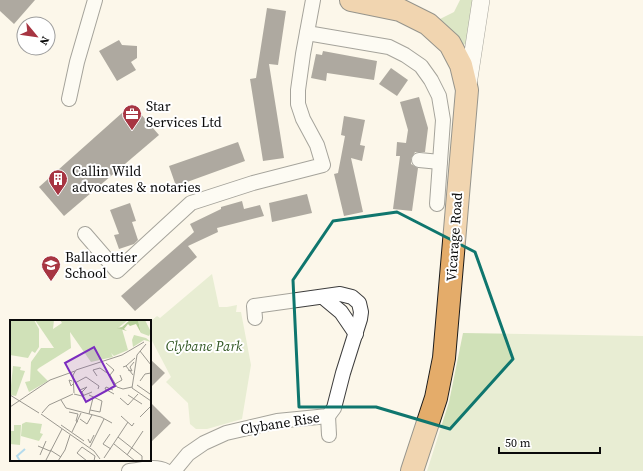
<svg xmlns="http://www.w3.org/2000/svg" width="643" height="471" font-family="'Source Serif 4',serif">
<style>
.green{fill:#d0e1b8}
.forest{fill:#b6d09a}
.building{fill:#514b48}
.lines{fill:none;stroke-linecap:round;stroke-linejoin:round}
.minor-casing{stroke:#3d3d3d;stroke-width:16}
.tertiary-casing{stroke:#3d3d3d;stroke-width:18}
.trunk-casing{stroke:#1b1b1b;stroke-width:24}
.minor{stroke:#fff;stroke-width:14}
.tertiary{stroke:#fff;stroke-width:17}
.trunk{stroke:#e4ac6a;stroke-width:22}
.marked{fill:none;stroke:#0f766e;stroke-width:3;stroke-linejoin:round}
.labels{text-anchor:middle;stroke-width:4;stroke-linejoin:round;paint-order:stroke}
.poi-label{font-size:14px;fill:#0a0a0a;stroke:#fff;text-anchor:start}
.street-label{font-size:14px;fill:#0a0a0a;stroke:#fff}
.park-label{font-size:14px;font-style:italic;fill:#325824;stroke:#fff}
.inset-river{fill:none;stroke:#b5dbed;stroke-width:2}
.inset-road{fill:none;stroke:#9b9890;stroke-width:1}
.view{fill:#7b2cbf;fill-opacity:0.15;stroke:#7b2cbf;stroke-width:2}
.inset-edge{fill:none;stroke:#0a0a0a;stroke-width:2}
</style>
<rect width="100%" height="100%" fill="#fcf7ea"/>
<g class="green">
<polygon points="212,274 219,307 227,307 237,305 236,312 241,312 251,365 242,419 207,429 196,429 190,424 188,403 166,382 171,377 150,337 150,322 157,316 160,318"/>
<polygon points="463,333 643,336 643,471 427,471 449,402"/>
</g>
<polygon class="forest" points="460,0 474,0 466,44 459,46 442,27 440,19 454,12"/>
<g class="building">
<polygon points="0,0 35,0 14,24 0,11"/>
<polygon points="267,8 286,11 278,65 269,64 284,158 263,161 250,79 256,78"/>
<polygon points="119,40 122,45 137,46 137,58 131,62 136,70 117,81 99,51"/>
<polygon points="323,51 377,61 374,80 327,73 326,81 311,78 316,54 322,55"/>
<polygon points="391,68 408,80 397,96 379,84"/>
<polygon points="419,97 428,128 425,152 415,152 411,159 411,164 418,168 412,211 393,209 400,156 396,156 397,142 406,143 408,130 400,102"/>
<polygon points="132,104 159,135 64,216 39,187"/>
<polygon points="344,116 365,120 360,145 365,146 362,161 351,158 363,212 344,216 334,174 338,173 345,136 341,135"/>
<polygon points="238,142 245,161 176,186 169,166"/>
<polygon points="307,194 312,213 272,222 269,203"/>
<polygon points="242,201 244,209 260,205 264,216 217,228 218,232 188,246 197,257 135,311 121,296 194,232 190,224 221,209 221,207"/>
<polygon points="130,203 136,221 132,222 138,240 134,244 119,249 114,235 119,234 110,210"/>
<polygon points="150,359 165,373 150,388"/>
<polygon points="150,402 171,423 150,443"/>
</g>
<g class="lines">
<defs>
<g id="minor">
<polyline points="307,33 389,47 405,55 421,66 431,80 439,96 443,120 437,204"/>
<polyline points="69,99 77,62 95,0"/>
<polyline points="419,160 440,162"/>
<polyline points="85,234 117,271 191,203 253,183 323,165 317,145 303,119 298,104 298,90 303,54 313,0"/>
<polyline points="323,297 341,312 356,334"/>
<polyline points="328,416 329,435"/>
<path d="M129,471C141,470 155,465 166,471"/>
<polyline points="174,471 188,454 204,443 226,433 277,421 328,416 334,408 343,373 360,319 361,312 359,303 352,297 340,294 254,306 255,318"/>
</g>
<polyline id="tertiary" points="468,85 481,0"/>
<polyline id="trunk" points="351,0 400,10 428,24 450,44 461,65 467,90 444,358 436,398 412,471"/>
</defs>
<use href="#minor" class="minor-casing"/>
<use href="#tertiary" class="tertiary-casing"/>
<use href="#trunk" class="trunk-casing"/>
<use href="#minor" class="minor"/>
<use href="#tertiary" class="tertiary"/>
<use href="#trunk" class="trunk"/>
</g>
<path d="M0 0H643V471H0ZM397,212L475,252L513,359L450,429L376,407H299L293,280L333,221Z" fill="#fcf7ea" fill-opacity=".55" fill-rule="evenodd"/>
<path class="marked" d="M397,212L475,252L513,359L450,429L376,407H299L293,280L333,221Z"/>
<defs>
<symbol id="office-pin" viewBox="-11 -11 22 30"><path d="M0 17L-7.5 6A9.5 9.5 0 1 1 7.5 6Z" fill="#a73542" stroke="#fff"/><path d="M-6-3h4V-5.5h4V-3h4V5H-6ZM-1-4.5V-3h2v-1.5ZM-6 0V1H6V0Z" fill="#fff"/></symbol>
<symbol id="building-pin" viewBox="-11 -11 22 30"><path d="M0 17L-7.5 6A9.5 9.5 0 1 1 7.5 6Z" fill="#a73542" stroke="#fff"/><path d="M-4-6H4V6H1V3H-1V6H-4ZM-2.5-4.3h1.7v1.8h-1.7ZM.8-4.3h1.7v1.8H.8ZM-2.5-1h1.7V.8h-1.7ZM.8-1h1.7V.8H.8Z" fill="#fff"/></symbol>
<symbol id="school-pin" viewBox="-11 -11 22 30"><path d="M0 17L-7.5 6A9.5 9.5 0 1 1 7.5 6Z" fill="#a73542" stroke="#fff"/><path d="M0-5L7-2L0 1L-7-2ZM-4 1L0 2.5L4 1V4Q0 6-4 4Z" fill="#fff"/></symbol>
</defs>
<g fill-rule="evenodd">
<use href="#office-pin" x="121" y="103" width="22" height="30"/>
<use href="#building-pin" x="47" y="168" width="22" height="30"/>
<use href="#school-pin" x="40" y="254" width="22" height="30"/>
</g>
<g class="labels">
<g class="poi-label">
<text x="146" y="111">Star<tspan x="146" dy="16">Services Ltd</tspan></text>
<text x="72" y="176">Callin Wild<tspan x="72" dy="16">advocates &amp; notaries</tspan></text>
<text x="65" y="262">Ballacottier<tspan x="65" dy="16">School</tspan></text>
</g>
<g class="street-label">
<text transform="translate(454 237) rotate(-86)" y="5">Vicarage Road</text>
<text transform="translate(280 423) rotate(-9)" y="5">Clybane Rise</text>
</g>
<g class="park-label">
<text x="204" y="351">Clybane Park</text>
</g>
</g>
<g transform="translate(10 320)">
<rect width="141" height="141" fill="#fcf7ea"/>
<path d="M0,0H24L29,9V27L25,33L22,31L18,38L0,35ZM25,0H44L43,9L52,3L50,0H118L108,8L112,9L118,30L104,36L101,33L103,37L81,42L60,12L61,28L29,48L27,50L38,61L19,72L15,62L20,61L21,42L31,28H44ZM128,0H135L141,12L139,16L131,13ZM124,15L136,18L141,22L134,20L123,27L122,20ZM3,46L11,47L10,50L15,51L6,76L0,75ZM16,102L32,104L30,113L33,114L29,121L11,116L12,104ZM4,105H11L10,125L0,124V111H4Z" fill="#d0e1b8"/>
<path d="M120,0H128L131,13L126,4L120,6L118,4L114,9L117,11L107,8L112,7Z" fill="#b6d09a"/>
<path class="inset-river" d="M10,141L7,136L15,129"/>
<path class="inset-road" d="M136,24L127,35L122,68L141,81M130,31L141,45M96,43L104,50L100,55M116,46L125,38M113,47L116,46L123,55M118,50L122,51L120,47L124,42M100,55L107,67L113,69L122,67M87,56L83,50L90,48L100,55M62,61L59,60L61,66L63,64M130,61L135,54L141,53M65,63L76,57L89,66L88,69M105,64L112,60L110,55M127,65L140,74M103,70L96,67L95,69L104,74M72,72L70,70L77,67L72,72L74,76M64,73L63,55L66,50L112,35L134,22M64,74L72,76L82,72M0,75L29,93M79,75L92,81L90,92L80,90M118,75L132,84M110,78L118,85L128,74M51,80L56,88L91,97L102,103M0,87L40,60L65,51M59,92L68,94L66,101L68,102M32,93L39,85L63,74M31,94L84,131L90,139M79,94L83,78M111,96L122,106L124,103M130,97L141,86M70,99L77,104L82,95M51,105L74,121M62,112L71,93M100,114L93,124L101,129M108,117L132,136V141M78,119L80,123L84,115M104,124L125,141M28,126L40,131M80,127L94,99M40,130L51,137M30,135L36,121M117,135L133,111M94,138L118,102M36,140L52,109M48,141L55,130L60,115M77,141L67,133L72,127L85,136L84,141"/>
<path class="view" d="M84,27L105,66L76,82L55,43Z"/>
<rect width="141" height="141" class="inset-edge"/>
</g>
<g transform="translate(36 36) rotate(119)"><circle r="19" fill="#ffffff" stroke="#9d9d9d"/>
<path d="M0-3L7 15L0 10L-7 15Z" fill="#a73542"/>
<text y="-6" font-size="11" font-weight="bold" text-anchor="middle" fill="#0a0a0a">N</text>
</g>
<path d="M499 447v6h101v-6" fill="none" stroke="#0a0a0a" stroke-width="2"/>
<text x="505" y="447" font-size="12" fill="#0a0a0a" stroke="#ffffff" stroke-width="3" paint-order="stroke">50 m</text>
</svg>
